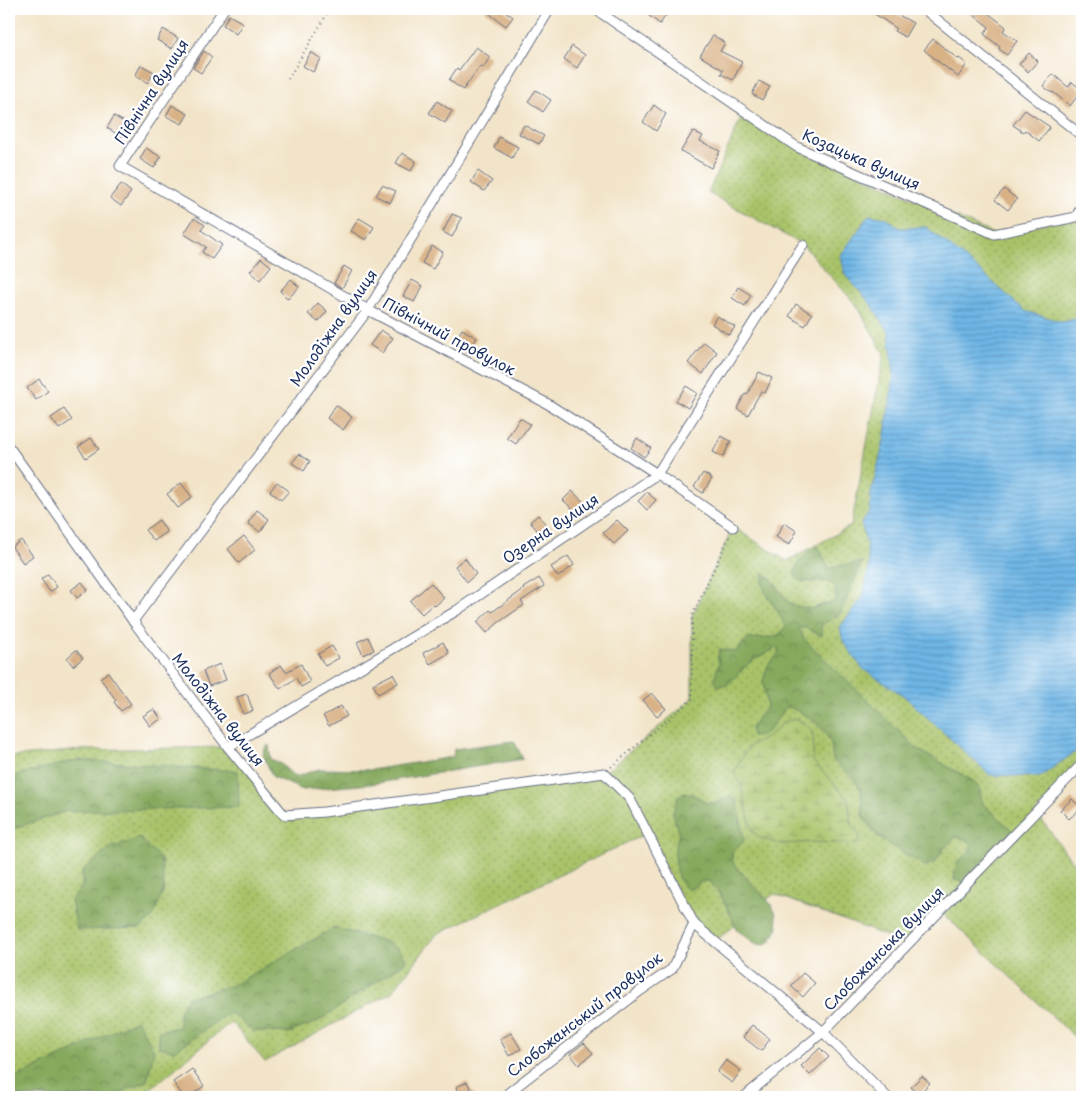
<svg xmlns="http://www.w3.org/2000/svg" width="1091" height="1106" font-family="'Playpen Sans',sans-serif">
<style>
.grass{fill:url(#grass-dots);stroke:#627964}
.forest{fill:url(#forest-crowns);stroke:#506c5e}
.wetland{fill:url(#wetland-marsh);stroke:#627964}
.water{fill:url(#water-rules);stroke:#4472a2}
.building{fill:#d8b185}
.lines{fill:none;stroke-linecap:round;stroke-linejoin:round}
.street-casing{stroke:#666e83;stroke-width:11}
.path{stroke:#666e83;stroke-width:2;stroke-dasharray:1 4;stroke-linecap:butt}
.street{stroke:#fff;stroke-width:9}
.labels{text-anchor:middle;stroke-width:4.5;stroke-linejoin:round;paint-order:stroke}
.street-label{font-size:15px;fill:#1b2f5e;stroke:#fff}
</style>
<defs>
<pattern id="grass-dots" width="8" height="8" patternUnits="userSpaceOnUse" patternTransform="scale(1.25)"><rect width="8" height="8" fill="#a9c369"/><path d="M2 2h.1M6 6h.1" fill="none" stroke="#899f5a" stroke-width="1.8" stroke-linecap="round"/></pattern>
<pattern id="forest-crowns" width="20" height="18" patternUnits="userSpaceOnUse" patternTransform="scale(1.25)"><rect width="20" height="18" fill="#86a95d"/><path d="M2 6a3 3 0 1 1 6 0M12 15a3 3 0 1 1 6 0" fill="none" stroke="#6d8a50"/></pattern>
<pattern id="wetland-marsh" width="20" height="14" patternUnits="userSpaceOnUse" patternTransform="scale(1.25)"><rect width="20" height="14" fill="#a9c369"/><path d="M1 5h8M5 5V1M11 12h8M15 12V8" fill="none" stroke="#899f5a"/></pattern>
<pattern id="water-rules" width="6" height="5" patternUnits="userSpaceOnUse" patternTransform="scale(1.25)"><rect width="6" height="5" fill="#6eb6e6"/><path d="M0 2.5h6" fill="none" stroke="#5a94be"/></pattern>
</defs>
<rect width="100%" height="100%" fill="#fff"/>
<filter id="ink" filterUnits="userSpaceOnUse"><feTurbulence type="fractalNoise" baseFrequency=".02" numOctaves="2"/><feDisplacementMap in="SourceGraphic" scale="10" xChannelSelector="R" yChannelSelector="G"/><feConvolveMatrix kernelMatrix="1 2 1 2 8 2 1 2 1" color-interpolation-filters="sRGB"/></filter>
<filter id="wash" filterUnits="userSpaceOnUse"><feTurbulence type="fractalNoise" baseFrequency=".0096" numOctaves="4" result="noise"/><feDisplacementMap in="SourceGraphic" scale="20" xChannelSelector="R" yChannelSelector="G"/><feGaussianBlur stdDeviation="1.12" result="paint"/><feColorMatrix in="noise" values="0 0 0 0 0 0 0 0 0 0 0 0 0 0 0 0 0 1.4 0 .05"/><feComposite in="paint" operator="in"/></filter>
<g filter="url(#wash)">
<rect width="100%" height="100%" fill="#f2e4c8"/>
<polygon class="grass" points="744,111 797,147 994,234 1076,217 1082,206 1082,764 1036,812 1082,875 1082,1044 940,911 908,944 774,894 714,942 694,924 647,833 437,934 392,992 265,1062 231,1022 159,1082 139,1097 9,1097 9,757 80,750 228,747 284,815 604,773 692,699 692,616 733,527 787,561 851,526 884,354 858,307 803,245 708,193"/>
<g class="forest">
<path d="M818,546L829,568L862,562L840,614L826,622L821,627L822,636L806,628H799L804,639L917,749L973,781L979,788L983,804L1014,832L963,881L954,880L956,864L969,852L972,844L965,839L956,837L944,848L935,863L925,866L879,838L863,817L861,789L851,776L833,760C832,755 832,749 831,744C825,724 804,714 787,706L769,730L761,735L752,736L751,728L767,706L763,681L768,665L778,654V647L750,662L727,685L718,686L714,679L719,664L718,656L720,649L736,652L747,639L772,637L780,634L786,626L764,589L762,582L764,574L771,578L787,601L793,605L810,609L835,601C841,573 818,584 802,581C800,580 797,579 795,577C795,561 805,554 818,546Z"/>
<polygon points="514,741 523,759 371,784 303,790 273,777 263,755 265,748 269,745 271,759 281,764 295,777 319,769 370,770 453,757 454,749"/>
<polygon points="78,760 238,771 239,807 67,811 9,830 9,777"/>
<polygon points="685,792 700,798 706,803 715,803 730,796 737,801 744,841 732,852 732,860 736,867 771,904 775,911 778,927 771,941 764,945 756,944 737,930 724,901 710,881 702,881 696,886 689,890 682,885 676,871 675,846 679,836 673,813 678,797"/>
<polygon points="140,838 161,859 164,889 153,917 140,928 77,930 71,900 82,887 82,871 110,848"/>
<polygon points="334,928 384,941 398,949 407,961 317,1022 288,1033 254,1031 229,1012 175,1051 159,1047 158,1031 179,1027 179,1012 187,998 233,985"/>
<polygon points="137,1020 154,1050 147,1081 111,1097 9,1097 9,1081"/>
</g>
<path class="wetland" d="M796,719C818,727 813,741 813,761L848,799L851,822L860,836L858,844L814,842L781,844L763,839L755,834L751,826L741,786L734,772C739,763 744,751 752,745C757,741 765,740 770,735C781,726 779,722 796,719Z"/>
<polygon class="water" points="869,215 887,218 900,228 926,227 979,270 1025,311 1063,322 1082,317 1082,640 1080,702 1082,747 1040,777 990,775 904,696 862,668 843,641 840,627 863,597 869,567 866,542 861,523 870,511 871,493 884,441 894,375 889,332 871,304 845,275 841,255"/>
<g id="blocks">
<g class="building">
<polygon points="483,9 502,9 513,17 506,26"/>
<polygon points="652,9 670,9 660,24 648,15"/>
<polygon points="867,9 888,9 913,23 905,37 894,31 896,28"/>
<polygon points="966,9 983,9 1006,27 1003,31 1017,41 1007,55 999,49 1000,47 984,34 989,27"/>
<polygon points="229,15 243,23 236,34 223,25"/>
<polygon points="163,29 178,38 172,49 157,40"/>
<polygon points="713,35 725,43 720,51 742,62 733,80 721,74 723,70 700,56"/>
<polygon points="933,39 958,59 959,58 967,64 958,77 924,50"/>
<polygon points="572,46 585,55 577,68 564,59"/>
<polygon points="476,47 490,57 483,68 480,66 463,90 449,80 457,68 459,70"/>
<polygon points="204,51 212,57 201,73 193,68"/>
<polygon points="311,52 321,59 313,72 303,66"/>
<polygon points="1029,53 1038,61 1028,72 1019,64"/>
<polygon points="141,65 154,72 148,83 135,76"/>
<polygon points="1053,74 1068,87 1072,82 1082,90 1070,106 1053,92 1052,93 1043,86"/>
<polygon points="759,81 770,87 762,100 752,94"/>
<polygon points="536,90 551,100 543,112 528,101"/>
<polygon points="437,101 452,111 445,123 429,113"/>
<polygon points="172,105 188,114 182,124 166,116"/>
<polygon points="654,105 666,114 656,131 643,122"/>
<polygon points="1025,110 1050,127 1039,141 1025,130 1023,132 1013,125"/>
<polygon points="114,116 129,125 122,137 107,128"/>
<polygon points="524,125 544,136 539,144 519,134"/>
<polygon points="693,131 703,136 700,141 720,151 711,168 681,151"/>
<polygon points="499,137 518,147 512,158 494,148"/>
<polygon points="146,148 161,157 154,168 140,159"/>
<polygon points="402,153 416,161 411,171 396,163"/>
<polygon points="478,171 492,181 484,191 471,182"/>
<polygon points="121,184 131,192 121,206 110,198"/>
<polygon points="382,185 396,191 390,203 376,196"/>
<polygon points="1004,189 1017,199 1008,210 995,200"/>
<polygon points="452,214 462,218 452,237 443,232"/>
<polygon points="194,218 205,225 201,230 222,245 212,259 202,252 206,247 184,234"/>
<polygon points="359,218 374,227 366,240 351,231"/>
<polygon points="432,246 443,252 433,269 422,263"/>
<polygon points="261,258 271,266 260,280 250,271"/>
<polygon points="344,266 352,271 342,288 334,283"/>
<polygon points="291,279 299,287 288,299 280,291"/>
<polygon points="412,280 423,286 414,302 403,296"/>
<polygon points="738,287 751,295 745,306 732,298"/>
<polygon points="318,303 327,311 318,322 308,314"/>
<polygon points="796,304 812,314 805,326 789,316"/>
<polygon points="717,316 735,327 729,335 712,324"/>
<polygon points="462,329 477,338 468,352 454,344"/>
<polygon points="381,330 393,338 382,353 370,345"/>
<polygon points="704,342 717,352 703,374 688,363"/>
<polygon points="759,372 772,378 765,393 761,391 748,415 737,409 745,394 747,395"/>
<polygon points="39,379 48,391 36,400 27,388"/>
<polygon points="686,386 697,393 688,408 676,401"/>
<polygon points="336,405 352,417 343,430 327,418"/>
<polygon points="64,409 72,420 59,429 51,418"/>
<polygon points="520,418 530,424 516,444 507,438"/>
<polygon points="721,436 731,441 723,457 713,452"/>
<polygon points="91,438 99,449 86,458 78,447"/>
<polygon points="637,438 651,448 644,457 631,448"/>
<polygon points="299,454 310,461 304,471 292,463"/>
<polygon points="703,473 712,478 703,493 694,487"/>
<polygon points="277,482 289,491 281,500 270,491"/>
<polygon points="181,483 192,497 178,508 167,494"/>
<polygon points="572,491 587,505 578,514 563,500"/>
<polygon points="647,492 656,500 647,510 638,501"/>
<polygon points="257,510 269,519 260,532 248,523"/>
<polygon points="538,515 551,530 543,537 530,522"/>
<polygon points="159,520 167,532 154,541 145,530"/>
<polygon points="617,520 628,531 614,544 603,533"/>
<polygon points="784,523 797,531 789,545 776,537"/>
<polygon points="244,536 255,550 239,563 228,549"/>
<polygon points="21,540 33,556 23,563 12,547"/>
<polygon points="568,556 574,565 558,577 551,567"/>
<polygon points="465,558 476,574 467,582 455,566"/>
<polygon points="48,574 57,587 50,592 41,579"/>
<polygon points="539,578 544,586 521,601 524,605 499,622 487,633 477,622 490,610 492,612 524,589 523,588"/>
<polygon points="82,582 88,590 77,598 71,590"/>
<polygon points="431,583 444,598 435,606 433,604 422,614 410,601"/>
<polygon points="368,637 374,650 363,655 357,642"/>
<polygon points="443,642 449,653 430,664 423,653"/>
<polygon points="332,646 339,658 325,666 318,654"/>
<polygon points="76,650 83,658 73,666 67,658"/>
<polygon points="220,664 226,680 209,686 203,671"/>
<polygon points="301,664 310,682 301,687 296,678 280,689 269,673 281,665 286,672"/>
<polygon points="108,672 131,704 121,711 114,702 116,700 100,678"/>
<polygon points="393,674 398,683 378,694 373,684"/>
<polygon points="652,693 666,709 657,716 643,700"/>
<polygon points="247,694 253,711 243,714 237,697"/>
<polygon points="341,706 347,716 329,726 323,716"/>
<polygon points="154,709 161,719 150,726 143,716"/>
<polygon points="1072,799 1081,808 1069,819 1060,810"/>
<polygon points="803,973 815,983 803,997 791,986"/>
<polygon points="752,1025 770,1039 761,1051 743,1037"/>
<polygon points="511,1033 521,1049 509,1056 500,1039"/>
<polygon points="584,1043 593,1053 579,1065 570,1054"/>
<polygon points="820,1048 829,1057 810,1075 801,1066"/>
<polygon points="726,1060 741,1071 732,1083 717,1072"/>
<polygon points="192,1069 204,1086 189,1097 184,1097 173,1082"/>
<polygon points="922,1076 930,1083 919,1094 911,1087"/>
<polygon points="467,1082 475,1097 461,1097 456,1087"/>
</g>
</g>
</g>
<g filter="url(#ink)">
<use href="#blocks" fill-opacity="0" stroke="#666e83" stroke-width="1"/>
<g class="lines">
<defs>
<g id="street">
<polyline points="224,9 120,166 368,310 548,404 657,474 733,527"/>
<polyline points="595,9 797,147 994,234 1076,217 1082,206"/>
<polyline points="924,9 1082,136"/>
<polyline points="9,447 133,621 228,747 284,815 324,812 604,773 630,799 694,924 823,1032 887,1097"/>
<polyline points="133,621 368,310 550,9"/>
<polyline points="228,747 456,611 657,474 803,245"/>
<polyline points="503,1097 640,991 672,969 694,924"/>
<polyline points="744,1097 823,1032 1082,764"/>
</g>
</defs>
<use href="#street" class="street-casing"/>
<g class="path">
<polyline points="288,79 330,9"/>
<polyline points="611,767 692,699 692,616 730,535"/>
</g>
<use href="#street" class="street"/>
</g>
</g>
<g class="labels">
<g class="street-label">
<text transform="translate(152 92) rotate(-57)" y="5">Північна вулиця</text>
<text transform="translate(861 160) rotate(24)" y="5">Козацька вулиця</text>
<text transform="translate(334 328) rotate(-55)" y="5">Молодіжна вулиця</text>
<text transform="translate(449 337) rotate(28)" y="5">Північний провулок</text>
<text transform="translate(551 529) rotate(-34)" y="5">Озерна вулиця</text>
<text transform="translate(218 710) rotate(52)" y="5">Молодіжна вулиця</text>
<text transform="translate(884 949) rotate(-46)" y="5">Слобожанська вулиця</text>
<text transform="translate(585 1015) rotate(-38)" y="5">Слобожанський провулок</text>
</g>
</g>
<rect width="1091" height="1106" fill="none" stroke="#fff" stroke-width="30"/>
</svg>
